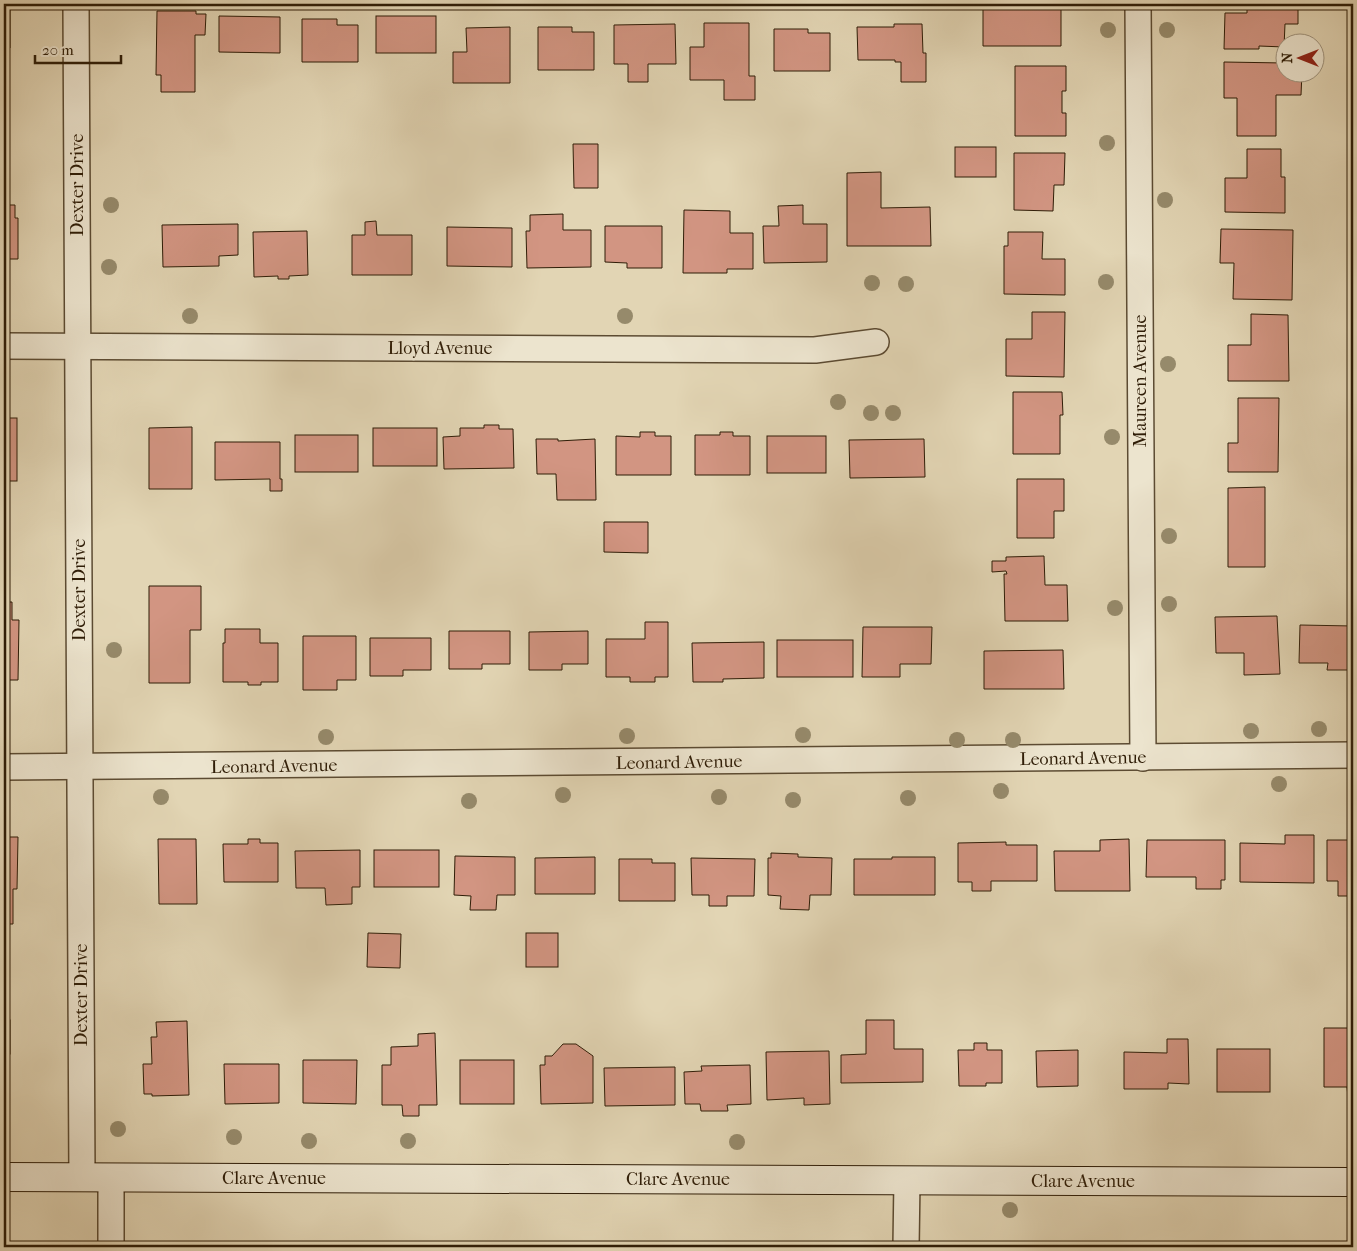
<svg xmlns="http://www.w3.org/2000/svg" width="1357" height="1251" font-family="'IM FELL French Canon',serif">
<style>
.building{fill:#d29582;stroke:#2f1d07}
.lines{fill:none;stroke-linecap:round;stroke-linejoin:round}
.street-casing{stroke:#5c4b32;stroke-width:28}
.secondary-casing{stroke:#2f1d07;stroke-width:30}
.street{stroke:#ece4ce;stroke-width:25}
.secondary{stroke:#ece4ce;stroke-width:28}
.tree{fill:#968a6b}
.labels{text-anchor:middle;stroke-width:4.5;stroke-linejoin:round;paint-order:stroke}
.street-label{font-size:18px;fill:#2f1d07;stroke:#ece4ce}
</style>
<rect width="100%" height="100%" fill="#e2d5b4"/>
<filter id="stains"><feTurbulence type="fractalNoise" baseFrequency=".004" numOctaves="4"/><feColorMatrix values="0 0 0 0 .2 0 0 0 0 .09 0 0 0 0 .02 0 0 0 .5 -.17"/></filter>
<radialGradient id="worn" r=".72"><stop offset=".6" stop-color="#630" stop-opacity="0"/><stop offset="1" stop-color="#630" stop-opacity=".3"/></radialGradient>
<g class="building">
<polygon points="1247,4 1298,4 1298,24 1285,24 1284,47 1259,46 1259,49 1224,49 1225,13 1247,13"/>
<polygon points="983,5 1033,5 1033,8 1061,8 1061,46 983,46"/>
<polygon points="4,6 10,6 10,48 7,48 7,86 4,86"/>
<polygon points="157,11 196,11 196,14 206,14 205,35 195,35 195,92 161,92 161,75 156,75"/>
<polygon points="219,16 280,17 280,53 219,52"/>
<rect x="376" y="16" width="60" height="37"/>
<polygon points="302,19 337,19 337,25 358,25 358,62 302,62"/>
<polygon points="704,23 749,23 749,76 755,76 755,100 724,100 724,80 690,80 690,47 704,47"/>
<polygon points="675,24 676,64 648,64 648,82 628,82 628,64 614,64 614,25"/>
<polygon points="894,24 922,24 923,53 926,53 926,82 901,82 901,62 895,62 895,60 858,60 857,27 894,27"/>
<polygon points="510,27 510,83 453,83 453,52 467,52 466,28"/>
<polygon points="538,27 572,27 572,32 594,32 594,70 538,70"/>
<polygon points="774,29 808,29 808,33 830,33 830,71 774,71"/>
<polygon points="1224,62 1284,63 1284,72 1302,72 1301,95 1276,95 1276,136 1237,136 1237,98 1224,98"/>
<polygon points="1015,66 1066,66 1066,91 1062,91 1062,113 1066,113 1066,136 1015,136"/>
<polygon points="573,144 598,144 598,188 574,188"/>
<rect x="955" y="147" width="41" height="30"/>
<polygon points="1247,149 1281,149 1281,177 1285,177 1285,213 1225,212 1225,178 1247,178"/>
<polygon points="1014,153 1065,153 1064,185 1054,185 1053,211 1014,210"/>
<polygon points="881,172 881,208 930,207 931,246 847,246 847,173"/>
<polygon points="4,205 15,205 15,218 18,218 18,259 5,259 5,266"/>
<polygon points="803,205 803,224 827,224 827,262 764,263 763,226 779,226 778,206"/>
<polygon points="684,210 730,211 730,233 753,233 753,269 727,269 727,273 683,273"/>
<polygon points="563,214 563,230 591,230 591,267 527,268 526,231 530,231 530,215"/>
<polygon points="376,221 377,235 412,235 412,275 352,275 352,235 365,235 365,222"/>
<polygon points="238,224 238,255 219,256 219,266 163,267 162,225"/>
<polygon points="605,226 662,226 662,268 627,268 627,263 605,262"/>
<polygon points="447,227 512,228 512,267 447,266"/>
<polygon points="1221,229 1293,230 1292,300 1233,299 1234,263 1220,263"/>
<polygon points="307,231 308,275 289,276 289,279 278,279 278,276 254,277 253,232"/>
<polygon points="1008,232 1043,232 1042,259 1065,259 1065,295 1004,294 1004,246 1008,246"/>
<polygon points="1032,312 1065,312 1064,377 1006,376 1006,339 1032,339"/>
<polygon points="1251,314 1288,315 1289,381 1228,381 1228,345 1251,345"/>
<polygon points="1013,392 1062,392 1063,415 1060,415 1060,454 1013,454"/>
<polygon points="1238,398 1279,398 1278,472 1228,472 1228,443 1238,443"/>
<rect x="4" y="418" width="13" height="63"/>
<polygon points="484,425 499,425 499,429 513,429 514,468 444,469 443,437 460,436 460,428 484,428"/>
<polygon points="192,427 192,489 149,489 149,428"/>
<rect x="373" y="428" width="64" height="38"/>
<polygon points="640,432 655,432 655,436 671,436 671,475 616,475 616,436 640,437"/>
<polygon points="720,432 733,432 733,436 750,436 750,475 695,475 695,435 720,435"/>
<rect x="295" y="435" width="63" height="37"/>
<rect x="767" y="436" width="59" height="37"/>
<polygon points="536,439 558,439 558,441 595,439 596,500 557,500 556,474 537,474"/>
<polygon points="924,439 925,477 850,478 849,440"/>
<polygon points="215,442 280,442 280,479 282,479 282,491 270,491 270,479 215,480"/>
<polygon points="1017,479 1064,479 1064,511 1054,511 1054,538 1017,538"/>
<polygon points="1265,487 1265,567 1228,567 1228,488"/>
<polygon points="604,522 648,522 648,553 604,552"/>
<polygon points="1044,556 1045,585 1067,585 1068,621 1005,621 1004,574 1007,574 1006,571 992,572 992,561 1006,561 1006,557"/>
<polygon points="149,586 201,586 201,630 190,630 190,683 149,683"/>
<polygon points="4,602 12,602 12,620 19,620 18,680 4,680"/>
<polygon points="1277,616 1280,674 1244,675 1244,653 1216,653 1215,617"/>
<polygon points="645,622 668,622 668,677 655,677 655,682 630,682 630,677 606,677 606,639 645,639"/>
<polygon points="1300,625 1353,626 1353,670 1327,670 1328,663 1299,663"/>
<polygon points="863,627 932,627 931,664 900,664 900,677 862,677"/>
<polygon points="225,629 260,629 260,643 278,643 278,682 261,682 261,685 248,685 248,682 223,682 223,643 225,643"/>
<polygon points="449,631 510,631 510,664 482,664 482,669 449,669"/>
<polygon points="588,631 588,664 562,664 562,670 529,670 529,632"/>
<polygon points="303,636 356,636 356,680 337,680 337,690 303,690"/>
<polygon points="370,638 431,638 431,670 403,670 403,676 370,676"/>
<rect x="777" y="640" width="76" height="37"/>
<polygon points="764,642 764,678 723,679 723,682 693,682 692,643"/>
<polygon points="1063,650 1064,689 984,689 984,651"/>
<polygon points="1285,835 1314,835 1314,883 1240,882 1240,843 1285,844"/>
<polygon points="4,837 18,837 17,889 13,889 13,924 4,924"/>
<polygon points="158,839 196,839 197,904 159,904"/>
<polygon points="248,839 260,839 260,843 278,843 278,882 224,882 223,844 248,844"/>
<polygon points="1129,839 1130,891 1055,891 1054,851 1100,851 1100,840"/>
<polygon points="1147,840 1225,840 1225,880 1221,880 1221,889 1196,889 1196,877 1146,877"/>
<polygon points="1327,840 1353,840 1353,896 1338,896 1338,881 1327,881"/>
<polygon points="1006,842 1006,845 1037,845 1037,881 991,881 991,891 972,891 972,882 958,882 958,843"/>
<polygon points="360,850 360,887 352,887 352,904 326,905 325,888 296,888 295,851"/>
<rect x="374" y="850" width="65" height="37"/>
<polygon points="771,853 798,854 798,857 832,858 831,895 810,895 809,910 780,909 781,896 768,895 768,858 771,858"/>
<polygon points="455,856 515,857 515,895 497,895 496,910 470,910 471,896 454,895"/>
<polygon points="595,857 595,894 535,894 535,858"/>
<polygon points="892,857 935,857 935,895 854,895 854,859 892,859"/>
<polygon points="691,858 755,859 754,896 727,896 727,906 709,906 709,895 692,895"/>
<polygon points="619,859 652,859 652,863 675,863 675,901 619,901"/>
<polygon points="368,933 401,934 400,968 367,967"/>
<rect x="526" y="933" width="32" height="34"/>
<rect x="4" y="1020" width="6" height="34"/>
<polygon points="866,1020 894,1020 894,1049 923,1049 923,1082 841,1083 841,1055 866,1054"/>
<polygon points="187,1021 189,1095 152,1096 152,1094 144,1094 143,1064 152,1064 151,1037 157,1037 156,1022"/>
<polygon points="1324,1028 1353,1028 1353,1097 1348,1097 1347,1087 1324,1087"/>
<polygon points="435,1033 437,1105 419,1105 419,1116 403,1116 402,1105 382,1105 382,1065 391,1065 391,1047 418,1046 418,1034"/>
<polygon points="1167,1039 1188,1039 1189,1084 1168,1083 1168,1089 1124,1089 1124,1052 1167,1053"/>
<polygon points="974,1043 987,1043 987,1050 1002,1050 1002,1083 986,1083 986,1086 959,1086 958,1050 974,1050"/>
<polygon points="563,1044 576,1044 593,1056 593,1103 541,1104 540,1065 545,1065 545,1056 552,1056"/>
<rect x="1217" y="1049" width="53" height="43"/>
<polygon points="1078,1050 1078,1086 1037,1087 1036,1051"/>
<polygon points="829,1051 830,1104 804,1105 804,1098 767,1100 766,1052"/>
<polygon points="303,1060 357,1060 356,1104 303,1103"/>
<rect x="460" y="1060" width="54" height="44"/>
<polygon points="224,1064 279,1064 279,1103 225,1104"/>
<polygon points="750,1065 751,1104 727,1105 728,1111 701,1111 700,1104 685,1104 684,1072 702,1071 701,1066"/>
<polygon points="675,1067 675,1105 605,1106 604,1068"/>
</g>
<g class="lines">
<defs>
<g id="street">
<polyline points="76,4 82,1177"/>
<polyline points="1138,4 1143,758"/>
<polyline points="4,346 815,350 876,342"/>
<polyline points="4,767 1353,755"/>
<polyline points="111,1177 111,1247"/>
<polyline points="906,1247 907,1180"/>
</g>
<polyline id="secondary" points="4,1177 1353,1182"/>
</defs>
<use href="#street" class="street-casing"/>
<use href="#secondary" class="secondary-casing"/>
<use href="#street" class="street"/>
<use href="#secondary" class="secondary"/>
</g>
<g class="tree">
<circle cx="1108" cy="30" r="8"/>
<circle cx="1167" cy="30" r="8"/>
<circle cx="1107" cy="143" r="8"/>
<circle cx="1165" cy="200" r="8"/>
<circle cx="111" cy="205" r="8"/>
<circle cx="109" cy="267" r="8"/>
<circle cx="1106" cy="282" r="8"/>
<circle cx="872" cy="283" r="8"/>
<circle cx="906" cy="284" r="8"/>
<circle cx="190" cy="316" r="8"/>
<circle cx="625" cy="316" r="8"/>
<circle cx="1168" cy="364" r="8"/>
<circle cx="838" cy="402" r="8"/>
<circle cx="871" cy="413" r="8"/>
<circle cx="893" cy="413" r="8"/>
<circle cx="1112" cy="437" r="8"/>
<circle cx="1169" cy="536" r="8"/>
<circle cx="1169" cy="604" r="8"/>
<circle cx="1115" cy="608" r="8"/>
<circle cx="114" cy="650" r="8"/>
<circle cx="1319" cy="729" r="8"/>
<circle cx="1251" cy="731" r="8"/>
<circle cx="803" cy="735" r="8"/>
<circle cx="627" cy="736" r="8"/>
<circle cx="326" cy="737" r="8"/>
<circle cx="957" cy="740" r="8"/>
<circle cx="1013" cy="740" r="8"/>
<circle cx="1279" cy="784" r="8"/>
<circle cx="1001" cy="791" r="8"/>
<circle cx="563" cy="795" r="8"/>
<circle cx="161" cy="797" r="8"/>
<circle cx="719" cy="797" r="8"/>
<circle cx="908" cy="798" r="8"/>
<circle cx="793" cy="800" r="8"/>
<circle cx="469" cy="801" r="8"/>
<circle cx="118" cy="1129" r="8"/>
<circle cx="234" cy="1137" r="8"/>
<circle cx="309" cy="1141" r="8"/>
<circle cx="408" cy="1141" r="8"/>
<circle cx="737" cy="1142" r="8"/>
<circle cx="1010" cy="1210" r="8"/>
</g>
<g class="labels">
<g class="street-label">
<text transform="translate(77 185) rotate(-90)" y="6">Dexter Drive</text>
<text x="440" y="354">Lloyd Avenue</text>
<text transform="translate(1140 381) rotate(-90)" y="6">Maureen Avenue</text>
<text transform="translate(79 590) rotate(-90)" y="6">Dexter Drive</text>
<text transform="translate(1083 758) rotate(-1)" y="6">Leonard Avenue</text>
<text transform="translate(679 762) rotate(-1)" y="6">Leonard Avenue</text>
<text transform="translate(274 766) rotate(-1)" y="6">Leonard Avenue</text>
<text transform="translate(81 995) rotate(-90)" y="6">Dexter Drive</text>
<text x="274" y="1184">Clare Avenue</text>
<text x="678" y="1185">Clare Avenue</text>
<text x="1083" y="1187">Clare Avenue</text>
</g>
</g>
<rect width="1357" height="1251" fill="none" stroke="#e2d5b4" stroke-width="20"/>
<rect x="5" y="5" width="1347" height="1241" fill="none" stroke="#2f1d07" stroke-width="2.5"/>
<rect x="10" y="10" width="1337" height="1231" fill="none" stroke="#2f1d07"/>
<g transform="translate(1300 58) rotate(270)"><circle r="24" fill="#ece4ce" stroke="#a0947e"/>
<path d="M0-4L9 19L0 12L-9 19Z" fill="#8f2418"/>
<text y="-8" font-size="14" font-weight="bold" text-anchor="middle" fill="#2f1d07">N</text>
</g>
<path d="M35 55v8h86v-8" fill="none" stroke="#2f1d07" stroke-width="2.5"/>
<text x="42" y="55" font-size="15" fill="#2f1d07" stroke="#ece4ce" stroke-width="4" paint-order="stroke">20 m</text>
<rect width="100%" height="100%" filter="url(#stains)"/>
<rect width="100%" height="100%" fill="url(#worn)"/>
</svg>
